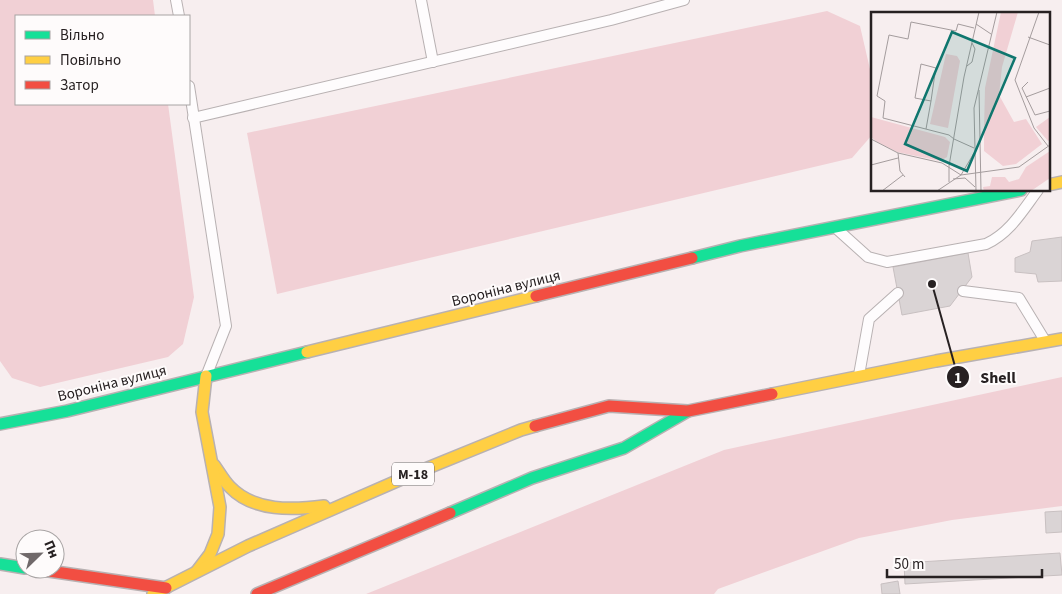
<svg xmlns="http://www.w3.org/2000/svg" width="1062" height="594" font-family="'Source Sans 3',sans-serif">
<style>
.green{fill:#f1d0d5}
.building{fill:#dad4d5;stroke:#c8c0c1}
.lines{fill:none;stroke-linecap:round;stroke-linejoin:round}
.lane-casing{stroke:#b8b1b2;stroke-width:12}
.fast-casing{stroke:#b8b1b2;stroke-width:14}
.slow-casing{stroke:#b8b1b2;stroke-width:14}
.jam-casing{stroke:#b8b1b2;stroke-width:14}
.lane{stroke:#fefcfd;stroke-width:10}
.fast{stroke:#16e098;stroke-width:11}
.slow{stroke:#ffcf43;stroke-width:11}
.jam{stroke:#f24e42;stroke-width:11}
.labels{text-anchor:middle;stroke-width:4;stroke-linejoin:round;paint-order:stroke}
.shield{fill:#fefbfb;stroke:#686263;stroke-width:1}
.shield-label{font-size:14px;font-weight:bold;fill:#272122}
.street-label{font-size:15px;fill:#272122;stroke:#fefbfb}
.inset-road{fill:none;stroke:#a49c9d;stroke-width:1}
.view{fill:#0f766e;fill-opacity:0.15;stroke:#0f766e;stroke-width:2.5}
.inset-edge{fill:none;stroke:#272122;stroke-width:2.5}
.leader{fill:none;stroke:#272122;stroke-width:2}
.callout-dot{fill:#272122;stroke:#fefbfb;stroke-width:2}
.mark-label{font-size:15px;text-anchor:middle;font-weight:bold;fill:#fff}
.callout-label{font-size:16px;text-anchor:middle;font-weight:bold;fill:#272122;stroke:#fefbfb;stroke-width:4;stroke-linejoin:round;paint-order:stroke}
</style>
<rect width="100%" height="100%" fill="#f7eeef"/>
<g class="green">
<polygon points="0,0 153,0 155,16 16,16 16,104 168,104 194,297 183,344 168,357 40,387 12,378 0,361"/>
<polygon points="827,11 860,26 872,78 872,135 852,158 277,294 247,133"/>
<polygon points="1062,377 1062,506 952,520 859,538 718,589 714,594 366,594 724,450"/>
</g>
<g class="building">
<polygon points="1062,237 1062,281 1038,282 1036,274 1015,272 1015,258 1030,252 1032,241"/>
<polygon points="968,253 972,277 950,306 902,315 893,267"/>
<polygon points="1062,511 1062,532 1046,533 1045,512"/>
<polygon points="1060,553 1062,575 905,584 904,563"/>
<polygon points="898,581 900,594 882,594 881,584"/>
</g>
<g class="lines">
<defs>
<g id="lane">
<polyline points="176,0 179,16"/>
<polyline points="421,0 433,62"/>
<polyline points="189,86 226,326 207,374"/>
<polyline points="193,118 611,20 684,0"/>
<path d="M838,230L868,257L887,262L986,244C1010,233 1023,210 1038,190"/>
<polyline points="963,291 1019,298 1044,339"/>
<polyline points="859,375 869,319 898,293"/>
</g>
<g id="fast">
<polyline points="692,258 740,246 1021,190"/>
<polyline points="0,424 67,411 307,352"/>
<polyline points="450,513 532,478 624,448 688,411"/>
<polyline points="0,564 25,568"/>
</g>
<g id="slow">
<polyline points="1048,185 1062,182"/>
<polyline points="307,352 536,296"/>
<polyline points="772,394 936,361 1062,339"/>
<path d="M214,465C219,472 224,481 230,487C254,512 293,510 324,506"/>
<polyline points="197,571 210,554 218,534 220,507 202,412 206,376"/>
<polyline points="153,594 248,546 413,474 521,430 535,426"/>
</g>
<g id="jam">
<polyline points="536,296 692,258"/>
<polyline points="535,426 609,406 688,411 772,394"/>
<polyline points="35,569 166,588"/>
<polyline points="257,594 450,513"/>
</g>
</defs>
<use href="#lane" class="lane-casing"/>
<use href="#fast" class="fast-casing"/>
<use href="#slow" class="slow-casing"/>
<use href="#jam" class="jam-casing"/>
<use href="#lane" class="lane"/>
<use href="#fast" class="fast"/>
<use href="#slow" class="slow"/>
<use href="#jam" class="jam"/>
</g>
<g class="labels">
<rect class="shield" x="392" y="462.5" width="42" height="23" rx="4"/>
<g class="shield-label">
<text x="413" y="479">М-18</text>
</g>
<g class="street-label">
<text transform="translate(506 288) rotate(-14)" y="5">Вороніна вулиця</text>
<text transform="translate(112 383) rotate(-14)" y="5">Вороніна вулиця</text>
</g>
</g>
<g transform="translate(871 12)">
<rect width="179" height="179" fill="#f7eeef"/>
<path d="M130,0H147L131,55L128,83L143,110L155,107L171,132L145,152L132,154L113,139V118L114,76ZM75,42L86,44L89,49L77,116L59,112ZM0,105L74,125L79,130L76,145L69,149L26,140L6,130L0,125ZM179,105V128L177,129L165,115ZM179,139V166L160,179H113L112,175L119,174L121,165H134L138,170L148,167L155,155Z" fill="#f1d0d5"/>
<path class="inset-road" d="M168,0L144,68L163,116L177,134M105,12L120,22M157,25L179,33M96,54L101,50L104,37L101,31M157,70L151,76L164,103L179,99M108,78L110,179M155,85L179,76M55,117L60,89L63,68L65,56L50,52L44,86L60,89M0,127L27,141L71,151L90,163M83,127L78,123L12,106L14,89L6,84L18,23L37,27L40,10L85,19L87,12L103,16M83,127L103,136M27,141L29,159L34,165M0,153L27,146M90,163L103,141M82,167L94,166L104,175M78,170V154L93,65L108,0M11,179L32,163M66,179L90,163L148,155L179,133M105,179L103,96L126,0"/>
<path class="view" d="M81,20L144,46L96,159L34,132Z"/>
<rect width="179" height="179" class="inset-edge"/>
</g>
<path class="leader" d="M932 284L958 377"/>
<g class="callout-dot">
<circle cx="932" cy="284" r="5"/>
<circle cx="958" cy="377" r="12"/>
</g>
<g class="mark-label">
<text x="958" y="383">1</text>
</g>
<g class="callout-label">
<text x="998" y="383">Shell</text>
</g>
<rect x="15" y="15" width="175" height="90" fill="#fefbfb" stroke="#a8a4a4"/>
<rect x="25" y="31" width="25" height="8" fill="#16e098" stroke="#a8a4a4"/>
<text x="60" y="40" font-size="15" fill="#272122">Вільно</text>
<rect x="25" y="56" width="25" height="8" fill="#ffcf43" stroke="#a8a4a4"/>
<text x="60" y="65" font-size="15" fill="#272122">Повільно</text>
<rect x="25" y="81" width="25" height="8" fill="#f24e42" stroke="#a8a4a4"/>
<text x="60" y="90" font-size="15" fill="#272122">Затор</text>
<g transform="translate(40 554) rotate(67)"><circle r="24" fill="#fefbfb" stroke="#a8a4a4"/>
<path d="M0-4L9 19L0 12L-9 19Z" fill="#70696a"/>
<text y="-8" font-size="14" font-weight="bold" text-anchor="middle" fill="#272122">Пн</text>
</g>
<path d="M887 569v8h155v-8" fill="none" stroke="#272122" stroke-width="2.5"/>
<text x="894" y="569" font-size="15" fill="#272122" stroke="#fefbfb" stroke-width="4" paint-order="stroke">50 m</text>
</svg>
